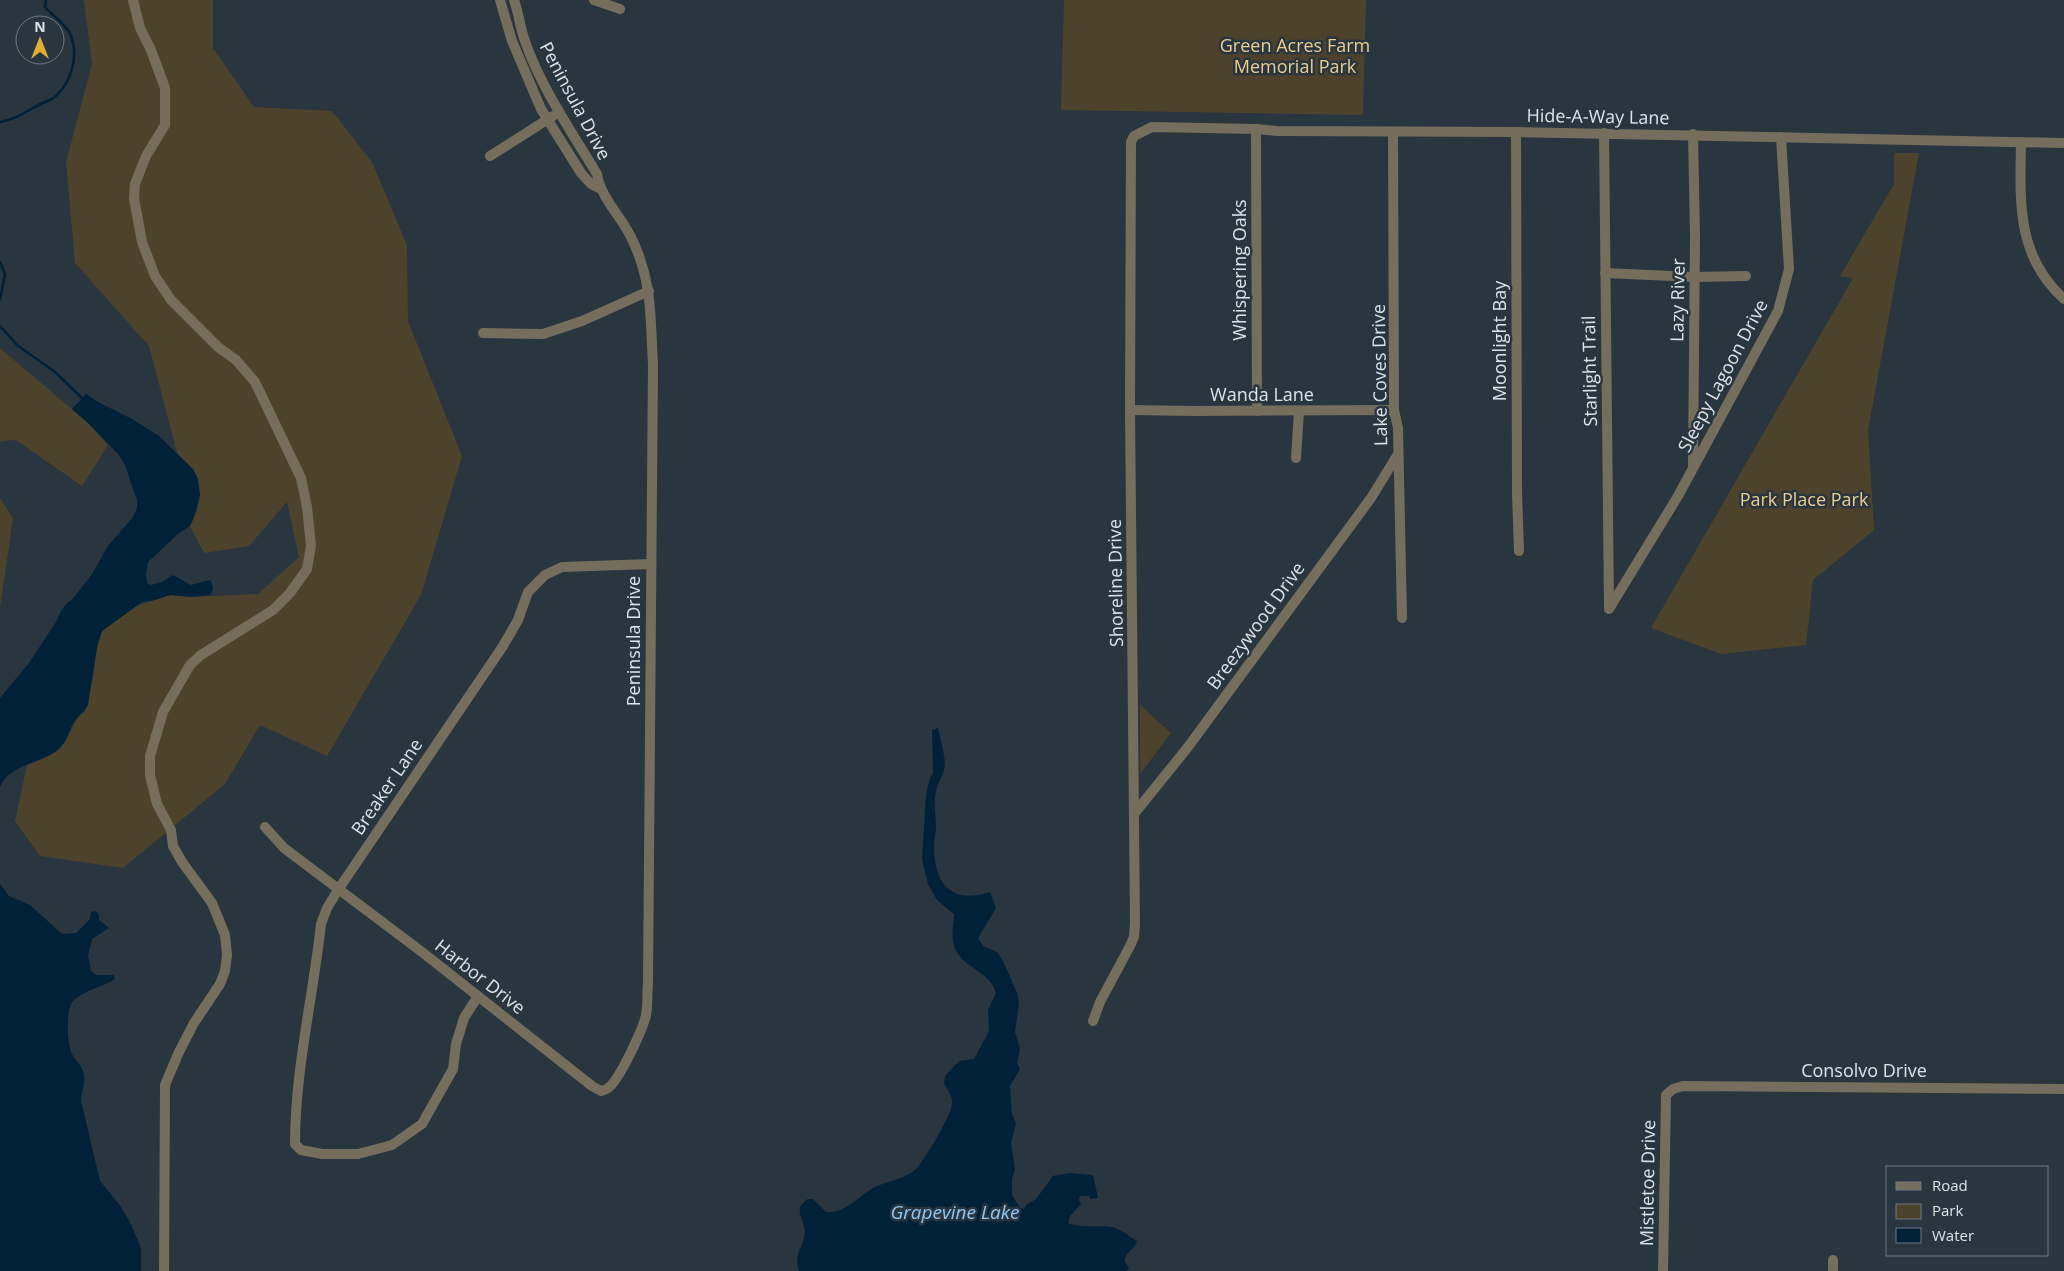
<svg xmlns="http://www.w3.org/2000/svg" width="2064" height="1271" font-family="'Open Sans',sans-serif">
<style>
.green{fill:#4d432d}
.water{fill:#002138}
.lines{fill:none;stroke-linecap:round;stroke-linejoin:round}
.stream{stroke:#002138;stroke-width:2.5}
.minor{stroke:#756e5d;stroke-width:10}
.labels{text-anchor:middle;stroke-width:5;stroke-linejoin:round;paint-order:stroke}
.park-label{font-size:18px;fill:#eccf8e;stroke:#29353f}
.street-label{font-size:18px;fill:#dce4ea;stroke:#29353f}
.water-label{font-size:19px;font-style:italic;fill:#8ec8f6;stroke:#29353f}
</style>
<rect width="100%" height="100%" fill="#29353f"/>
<g class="green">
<path d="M84,0H213V48L254,107L332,111L372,162L407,245L408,321L462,456L421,595L327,756L260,725L225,784L123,868L40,856L15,821L27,765C41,760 56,755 65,742C72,731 74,719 85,712L93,678L97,647L102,631L136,606L170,595L192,597L258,594L299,557L287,502L249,546L204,553L190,526L198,508L200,495L193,469L178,456L149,346L75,263L66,162L92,64Z"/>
<polygon points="1064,0 1366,0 1363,115 1061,110"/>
<polygon points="1894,153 1919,153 1868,430 1874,530 1813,580 1806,645 1721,654 1651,628 1853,278 1840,276 1894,184"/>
<polygon points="0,348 88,423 108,445 82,486 16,440 1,441 0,443"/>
<polygon points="0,498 13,518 0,608"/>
<polygon points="1140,705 1171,733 1140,774"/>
</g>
<g class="water">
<path d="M86,394L98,402L132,419L159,436L193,469L198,479L200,495L194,517L190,526L179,533L148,562L146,574L147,583L151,585L162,582L173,575L191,585L210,580C213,585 214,590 210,595L192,597L170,595L155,600L142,602L102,631L97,647L88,705C85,711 82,712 78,717C68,727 69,743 55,752C37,764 9,765 0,787V698L29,663L56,622L61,611L68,602L72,600L92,574L108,546L133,517L137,508V500L125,465L119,455L88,423L72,409Z"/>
<path d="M938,728C940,741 947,758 944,770C942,778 937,784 936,792C933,803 936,815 936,826C936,833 934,839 934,845C934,884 951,905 990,892L996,908L978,938L983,946L997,952L1004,963L1017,993L1019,1003L1015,1032L1020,1049L1017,1063L1020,1069L1010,1086L1012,1114L1016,1123L1011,1143L1015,1170L1012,1179V1195L1020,1208L1024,1209L1026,1205L1036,1199L1053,1176L1069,1173L1093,1175L1098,1198L1090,1199L1089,1196H1080L1079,1200L1081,1204L1070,1216L1068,1223C1077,1228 1101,1225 1112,1227C1121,1229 1129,1237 1137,1241C1135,1249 1123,1254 1125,1262C1126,1264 1128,1267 1129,1269L1126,1271H799C793,1253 804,1248 805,1232C805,1224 798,1215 800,1208C801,1204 805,1201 808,1199H813L826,1212C845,1214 859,1196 873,1188C886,1181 903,1180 915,1170C923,1163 952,1114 952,1104C953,1096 947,1090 944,1083L945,1076L959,1061L974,1059L989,1031L988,1010L996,993C989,968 958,969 953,941C951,933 954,923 954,914L937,900L928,884L922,859L926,795L930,778L933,773L932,730Z"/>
<path d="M0,884L9,896L30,905L62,934L76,933L90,919L91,912L96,911L99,915V920L109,928L92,939L88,955L91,971L96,975H114L115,979C103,987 78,992 71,1004C66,1014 67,1044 72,1054C75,1060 81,1065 83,1071C87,1081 81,1091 81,1101L100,1181L119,1204L130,1222L141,1248V1271H0Z"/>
</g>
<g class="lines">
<g class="stream">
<path d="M0,122C16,119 21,114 35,107C41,103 50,101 56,96C71,82 79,56 71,36C68,26 53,16 45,7L46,0"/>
<polyline points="0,262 5,274 0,300"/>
<polyline points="0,326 17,345 55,372 83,399"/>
</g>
<g class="minor">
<polyline points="133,0 140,28 151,50 165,88 165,125 146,156 135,184 134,198 142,242 155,276 171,300 218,347 236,360 255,382 301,478 307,507 311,546 307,569 290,593 273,610 201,655 190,665 163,712 150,756 150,775 157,804 171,830 173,846 182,862 212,903 225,935 227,955 225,971 220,984 194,1023 179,1052 165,1085 164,1271"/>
<polyline points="500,0 512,41 541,109 581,173 591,184 599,188"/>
<polyline points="594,0 620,9"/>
<polyline points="1256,129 1257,411"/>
<polyline points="1393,132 1394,410 1398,428 1402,618"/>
<polyline points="1516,132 1517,493 1519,551"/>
<polyline points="1604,133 1609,608"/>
<polyline points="1693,134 1695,236 1693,465"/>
<path d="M2021,142C2020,201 2016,256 2064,299"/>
<polyline points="490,156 553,116"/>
<polyline points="1605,273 1694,277 1746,276"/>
<polyline points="483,333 543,334 582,321 649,291"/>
<polyline points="1130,410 1194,411 1394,410"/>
<polyline points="1296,458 1299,411"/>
<polyline points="1609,609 1678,496 1778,311 1789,269 1781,137"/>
<polyline points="1134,814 1188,747 1371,498 1398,454"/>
<path d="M265,827L284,848L422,952L592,1086L601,1091C603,1090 606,1090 608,1088C619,1081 643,1029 646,1015C648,1005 647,994 648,983L653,364C650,317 653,282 631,237C620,215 601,198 597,174C573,134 540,86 525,41C520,28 519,14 514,0"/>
<path d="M478,996L464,1018L456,1044L453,1069L422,1124L392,1145L358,1154H322L301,1150L295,1144C295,1070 313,998 321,924L327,908L338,890L503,646L518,620L528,592L545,575L562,567L651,564"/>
<polyline points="1093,1021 1100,1002 1130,946 1134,937 1135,924 1130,410 1131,142 1134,136 1152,127 1256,129 1277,131 1516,132 2064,143"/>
<polyline points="1663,1271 1666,1095 1673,1089 1683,1086 2064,1089"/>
<polyline points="1833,1271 1833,1260"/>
</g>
</g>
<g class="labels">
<g class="park-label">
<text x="1295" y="52">Green Acres Farm<tspan x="1295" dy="21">Memorial Park</tspan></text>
<text x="1804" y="506">Park Place Park</text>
</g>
<g class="street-label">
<text transform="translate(575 101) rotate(62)" y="6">Peninsula Drive</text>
<text transform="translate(1598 117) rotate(1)" y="6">Hide-A-Way Lane</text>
<text transform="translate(1240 270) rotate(-90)" y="6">Whispering Oaks</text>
<text transform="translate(1678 300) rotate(-89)" y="6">Lazy River</text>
<text transform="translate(1500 341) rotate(-90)" y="6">Moonlight Bay</text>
<text transform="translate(1590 371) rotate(-91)" y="6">Starlight Trail</text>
<text transform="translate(1380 375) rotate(-91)" y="6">Lake Coves Drive</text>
<text transform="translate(1723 376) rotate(-62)" y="6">Sleepy Lagoon Drive</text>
<text x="1262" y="401">Wanda Lane</text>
<text transform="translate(1116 583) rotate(-91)" y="6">Shoreline Drive</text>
<text transform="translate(1256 626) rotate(-54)" y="6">Breezywood Drive</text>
<text transform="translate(634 641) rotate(-90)" y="6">Peninsula Drive</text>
<text transform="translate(387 787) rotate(-56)" y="6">Breaker Lane</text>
<text transform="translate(480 977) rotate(38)" y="6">Harbor Drive</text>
<text x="1864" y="1077">Consolvo Drive</text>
<text transform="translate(1648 1183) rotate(-89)" y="6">Mistletoe Drive</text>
</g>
<g class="water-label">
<text x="955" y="1219">Grapevine Lake</text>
</g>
</g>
<rect x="1886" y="1166" width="162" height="90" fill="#29353f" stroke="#717b83"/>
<rect x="1896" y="1182" width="25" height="8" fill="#756e5d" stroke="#717b83"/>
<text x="1932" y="1191" font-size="15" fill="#dce4ea">Road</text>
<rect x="1896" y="1204" width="25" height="15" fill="#4d432d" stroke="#717b83"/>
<text x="1932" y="1216" font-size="15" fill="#dce4ea">Park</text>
<rect x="1896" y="1228" width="25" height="15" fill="#002138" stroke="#717b83"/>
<text x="1932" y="1241" font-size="15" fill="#dce4ea">Water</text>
<g transform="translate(40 40)"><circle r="24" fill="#29353f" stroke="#717b83"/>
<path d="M0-4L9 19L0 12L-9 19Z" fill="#dfb034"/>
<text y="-8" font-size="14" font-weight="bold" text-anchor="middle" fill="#dce4ea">N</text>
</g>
</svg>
